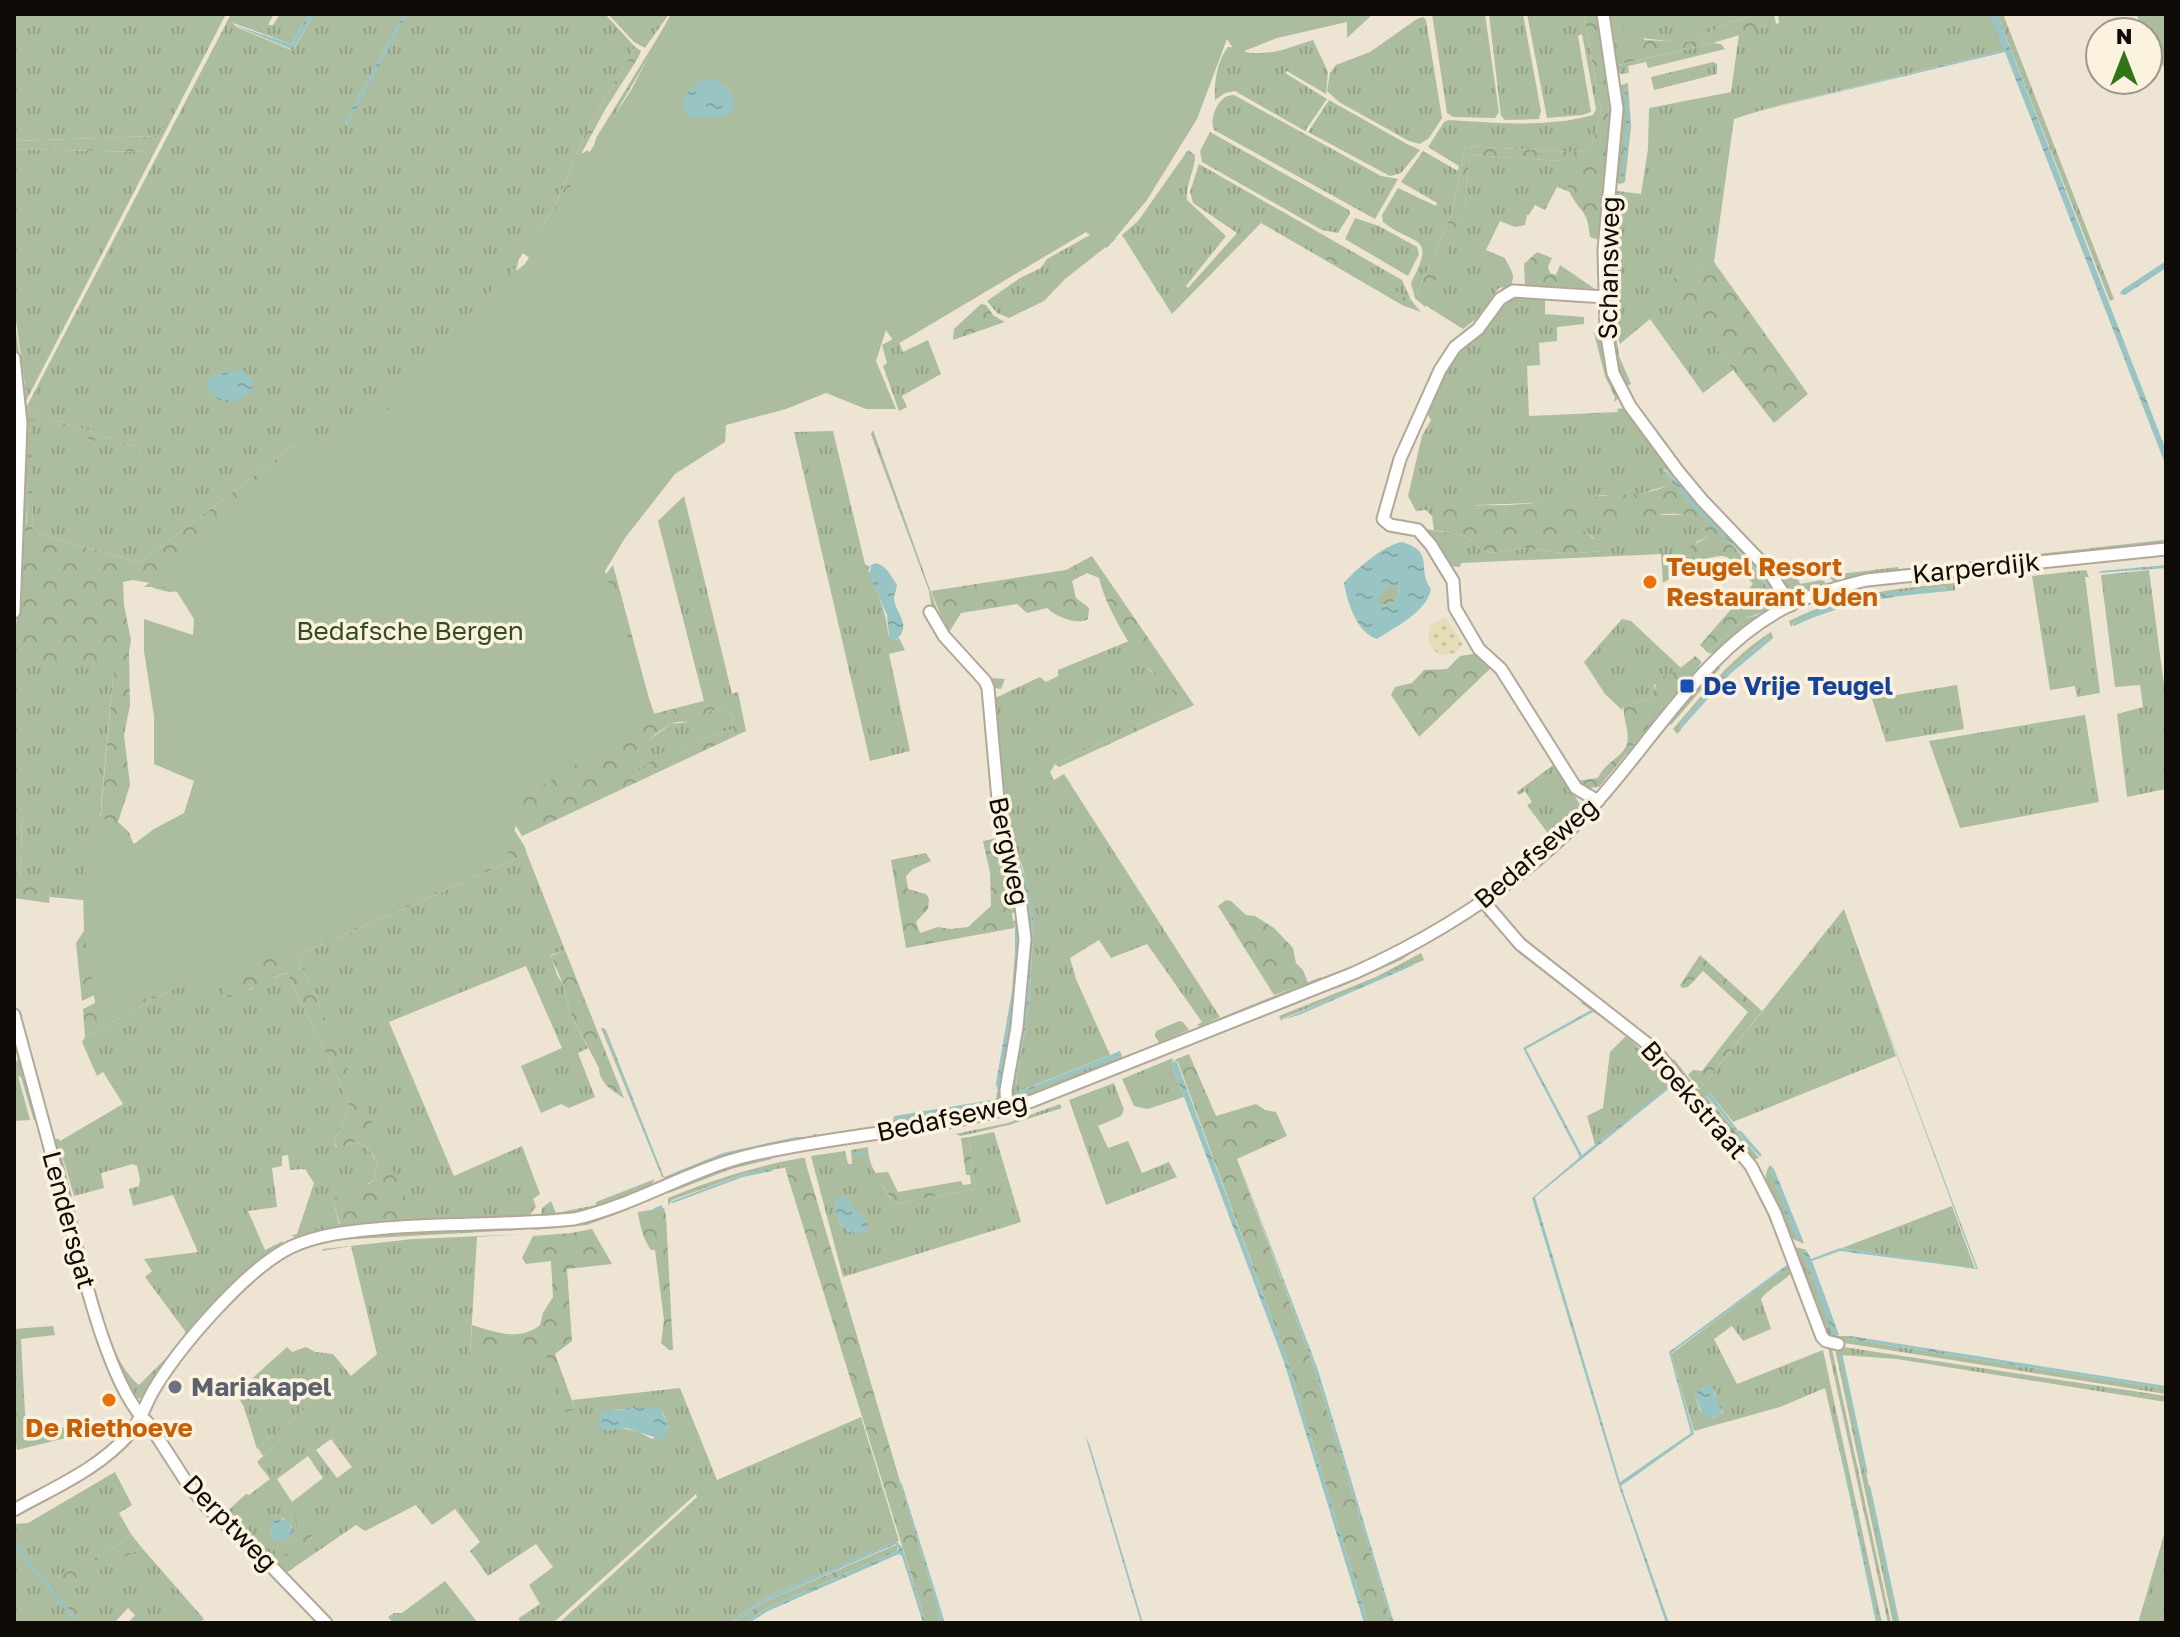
<svg xmlns="http://www.w3.org/2000/svg" width="2180" height="1637" font-family="'Golos Text',sans-serif">
<style>
.grass{fill:url(#grass-tufts);fill-rule:evenodd}
.forest{fill:url(#forest-crowns);fill-rule:evenodd}
.sand{fill:url(#sand-dots)}
.green{fill:#acbc9e}
.water{fill:url(#water-ripples);fill-rule:evenodd}
.lines{fill:none;stroke-linecap:round;stroke-linejoin:round}
.stream{stroke:#99c4c4;stroke-width:3}
.minor-casing{stroke:#b1a898;stroke-width:15}
.minor{stroke:#fff;stroke-width:11}
.food-dot{fill:#e8710a;stroke:#fbf2e0;stroke-width:3}
.transit-dot{fill:#1a4fb4;stroke:#fbf2e0;stroke-width:3}
.worship-dot{fill:#6b7280;stroke:#fbf2e0;stroke-width:3}
.labels{text-anchor:middle;stroke-width:7;stroke-linejoin:round;paint-order:stroke}
.street-label{font-size:26px;fill:#0f0c07;stroke:#fbf2e0}
.food-label{font-size:26px;font-weight:bold;fill:#c56008;stroke:#fbf2e0;text-anchor:start}
.park-label{font-size:26px;fill:#354c1f;stroke:#fbf2e0}
.transit-label{font-size:26px;font-weight:bold;fill:#164399;stroke:#fbf2e0;text-anchor:start}
.worship-label{font-size:26px;font-weight:bold;fill:#5b616d;stroke:#fbf2e0;text-anchor:start}
</style>
<defs>
<pattern id="grass-tufts" width="24" height="20" patternUnits="userSpaceOnUse" patternTransform="scale(2)"><rect width="24" height="20" fill="#acbc9e"/><path d="M3 7l-1-3M5 7V3M7 7l1-3M15 17l-1-3M17 17v-4M19 17l1-3" fill="none" stroke="#93a087"/></pattern>
<pattern id="forest-crowns" width="20" height="18" patternUnits="userSpaceOnUse" patternTransform="scale(2)"><rect width="20" height="18" fill="#acbc9e"/><path d="M2 6a3 3 0 1 1 6 0M12 15a3 3 0 1 1 6 0" fill="none" stroke="#93a087"/></pattern>
<pattern id="sand-dots" width="8" height="8" patternUnits="userSpaceOnUse" patternTransform="scale(2)"><rect width="8" height="8" fill="#e6dcb7"/><path d="M2 2h.1M6 6h.1" fill="none" stroke="#c4bc9c" stroke-width="1.8" stroke-linecap="round"/></pattern>
<pattern id="water-ripples" width="26" height="14" patternUnits="userSpaceOnUse" patternTransform="scale(2)"><rect width="26" height="14" fill="#99c4c4"/><path d="M2 4q2-2 4 0t4 0M15 11q2-2 4 0t4 0" fill="none" stroke="#83a7a7"/></pattern>
</defs>
<rect width="100%" height="100%" fill="#eee4d3"/>
<g class="grass">
<path d="M14,14H226L26,401L27,406L231,14H274L268,25H273L280,14H309L291,44L233,23L236,27L291,50L294,49L314,14H404L345,122L347,124L407,14H605L635,47L585,134L555,207L519,259L497,298L378,427L325,457L298,442L140,563L33,532L30,426L26,530L22,546L114,668L92,901L50,897V890L20,887L22,815L14,814V687L23,428L14,341V316L23,382L25,386L14,306V149L145,152L155,136L14,141ZM28,411L140,448L139,454L29,418Z"/>
<polygon points="608,14 669,14 645,48 634,42"/>
<polygon points="672,14 674,14 592,153 596,138"/>
<polygon points="1432,14 1485,14 1499,112 1495,118 1453,117 1447,113"/>
<polygon points="1489,14 1523,14 1541,111 1539,119 1505,120 1501,116"/>
<path d="M1527,14H1584L1601,112L1592,145L1584,150L1571,152L1465,146L1453,211L1415,298L1411,283C1437,233 1415,247 1383,222L1382,215L1398,188L1436,206L1437,203L1401,182L1423,151L1458,171L1459,166L1428,147L1444,122L1449,120C1497,123 1545,128 1593,115L1596,109L1582,34L1578,36L1591,112L1582,115L1547,118Z"/>
<polygon points="1596,14 1600,14 1613,122 1599,252 1600,204 1609,121 1608,91"/>
<polygon points="1607,14 1613,14 1610,15 1619,65 1713,43 1721,44 1725,49 1648,68 1646,62 1628,66 1629,73 1621,74 1617,71"/>
<polygon points="1614,14 1760,14 1730,22 1689,42 1677,42 1641,38 1625,31"/>
<polygon points="1778,14 1990,14 2004,50 1765,109 1734,119 1714,262 1666,282 1733,370 1703,393 1650,319 1620,344 1615,329 1619,356 1631,384 1623,387 1613,357 1609,310 1619,302 1617,233 1621,193 1613,272 1614,297 1609,295 1608,250 1612,194 1618,191 1641,194 1648,149 1649,108 1731,92 1739,34 1779,23"/>
<polygon points="1997,14 2003,14 2114,299 2110,301"/>
<polygon points="2136,14 2166,14 2166,71 2148,38 2148,32 2145,32"/>
<polygon points="1423,17 1426,20 1442,118 1429,138 1420,144 1409,141 1339,102 1327,91 1330,73 1336,65 1370,52 1417,19"/>
<path d="M1313,40L1328,72L1326,94L1287,71L1285,73L1327,99L1305,131L1235,91L1225,93L1215,100C1214,82 1217,61 1228,47C1238,46 1243,53 1253,53C1274,55 1293,46 1313,40Z"/>
<polygon points="1713,62 1717,64 1717,74 1654,90 1651,77"/>
<polygon points="1628,83 1631,126 1625,182 1620,184 1614,181 1620,138 1620,88 1621,85"/>
<path d="M1234,95L1381,176L1398,179L1375,219L1214,130C1209,119 1217,101 1227,96Z"/>
<polygon points="1329,100 1407,144 1420,150 1401,173 1390,176 1308,132"/>
<polygon points="1210,132 1349,210 1350,214 1338,233 1322,230 1202,162 1200,151"/>
<path d="M1188,150L1195,155C1195,171 1185,185 1187,200L1226,236L1186,286L1188,288L1237,233L1193,203L1190,192L1199,164L1402,280L1411,300L1328,254L1325,260L1261,223L1172,314L1122,235L1138,221Z"/>
<path d="M1470,155L1563,161L1570,192L1557,187L1545,210L1535,205L1529,215H1527L1525,225L1515,227L1500,221L1486,250L1505,258C1507,263 1512,270 1513,276C1514,294 1479,322 1466,332C1480,318 1488,298 1504,287L1499,288L1476,319L1463,329L1425,305L1465,205Z"/>
<polygon points="1355,218 1379,226 1417,247 1419,254 1408,276 1345,239"/>
<polygon points="1099,230 1116,239 1065,279 1044,301 1009,318 997,313 987,301 1020,278 1041,268 1047,259"/>
<path d="M1516,294L1545,296V314L1584,317V324L1557,327V341L1539,343L1540,365L1527,366L1529,416L1618,412L1617,409L1626,408L1765,571L1779,594L1778,606L1717,654L1708,653L1744,618C1755,617 1771,613 1777,600L1760,573L1706,516L1665,468L1664,470L1670,479L1666,486L1636,495H1603L1562,502L1478,505L1432,516L1426,510L1416,511L1408,496L1422,436L1431,420L1425,410L1451,358L1486,327L1505,299Z"/>
<polygon points="1594,333 1602,336 1620,397 1614,402 1615,397 1605,376"/>
<polygon points="897,337 903,352 928,340 941,374 902,396 907,407 899,411 883,366 887,363 882,345"/>
<polygon points="873,430 944,629 984,674 992,678 1005,679 1001,689 994,688 958,649 932,610 929,591 871,434"/>
<path d="M833,431L865,564L870,567L868,570C876,592 887,611 888,634L895,641L899,638L905,650L889,654L910,751L870,761L794,432Z"/>
<polygon points="1685,468 1710,501 1780,570 1787,574 1797,576 1800,584 1822,580 1825,582 1825,586 1798,597 1790,595 1683,472"/>
<polygon points="684,496 732,694 704,701 658,521"/>
<path d="M1651,514C1677,518 1695,506 1708,537L1696,542L1690,561L1693,564L1663,583L1661,554L1461,563L1460,567L1447,566L1419,528L1464,535L1480,549L1492,553L1528,548L1567,554L1599,551L1594,538L1580,528L1582,524L1619,523Z"/>
<polygon points="2163,540 2166,540 2166,545 1835,583 1830,578 1840,574 1898,567 1899,569 1913,568 1913,566 1934,566"/>
<polygon points="2086,570 2089,577 2085,577 2100,693 2077,697 2075,686 2050,690 2032,576"/>
<polygon points="2149,570 2166,701 2166,789 2127,797 2117,714 2143,707 2140,685 2115,687 2101,575"/>
<path d="M1955,583V590L1950,591L1946,587C1893,592 1841,598 1793,623L1791,627L1789,621C1847,593 1892,589 1955,583Z"/>
<polygon points="1622,619 1631,621 1681,668 1654,685 1655,693 1653,697 1624,706 1622,710 1605,694 1584,662"/>
<path d="M1771,632L1773,638L1771,640L1768,637L1724,675L1681,723V730L1677,734L1673,729C1703,695 1731,657 1771,632Z"/>
<path d="M1129,641L1150,671L1173,689L1183,704L1055,764L1050,772L1054,780L1064,774L1220,1017L1205,1024L1321,977L1323,980L1205,1028L1197,1025L1202,1022L1147,944L1111,958L1099,940L1070,958L1076,979L1110,1055L1015,1093L1122,1056L1123,1060L1013,1102L1010,1098L1026,952L1005,842L993,699L1040,677L1046,682L1058,676V670ZM998,739L1010,833L1023,868L1034,921L1029,1006L1016,1084L1014,1083L1027,999L1032,923L1022,871L1010,844Z"/>
<polygon points="1717,665 1720,668 1671,725 1669,722"/>
<polygon points="1957,685 1964,729 1886,742 1872,699"/>
<polygon points="722,707 734,716 731,730 699,739 682,750 667,750 639,770 635,769 631,761 643,744 671,724 697,721 710,710"/>
<polygon points="2085,715 2099,802 1960,828 1929,741"/>
<polygon points="1556,763 1583,810 1552,839 1527,805 1532,802 1525,791 1519,795 1517,792"/>
<path d="M527,854L565,950L551,955L557,975L563,984L571,1015L588,1048L578,1053L595,1097L569,1108L561,1104L541,1113L521,1066L562,1048L526,966L389,1022L454,1176L522,1146L540,1194L533,1199L536,1207L528,1217L295,1237L291,1236L297,1234L314,1183L305,1169L290,1170L288,1155L282,1156V1166L272,1168L277,1207L248,1211L265,1250L283,1241L282,1244L176,1351H173L186,1336L185,1331L145,1277L152,1271L144,1259L198,1252L173,1195L133,1206L129,1189L139,1186L140,1179L137,1166L133,1164L101,1173L104,1188L74,1196L58,1141L72,1197L64,1192L51,1143L58,1138L60,1141L123,1104L103,1072L97,1076L82,1042L85,1037L211,968L250,990L261,982L287,973L348,1099L349,1111L334,1143L336,1147H345L348,1143C362,1139 371,1151 377,1163L375,1179C368,1185 344,1197 334,1203L339,1224L413,1217L297,956Z"/>
<polygon points="1844,909 1896,1056 1733,1122 1709,1092 1706,1096 1759,1158 1750,1161 1670,1064 1674,1059 1697,1089 1700,1089"/>
<polygon points="1488,913 1621,1024 1620,1030 1581,1003 1582,1001 1520,954 1490,919 1484,916"/>
<polygon points="1018,920 1022,940 1001,1103 994,1109 893,1126 893,1120 896,1119 999,1102 996,1099 997,1092 1000,1091 1018,945 1015,925 1014,928 1013,921"/>
<polygon points="1420,947 1401,960 1338,988 1337,984"/>
<polygon points="1421,953 1424,960 1282,1019 1282,1022 1279,1016 1376,977"/>
<polygon points="14,1024 39,1118 34,1121 21,1077 18,1076 30,1120 14,1121 14,1059 15,1064 18,1059 14,1045"/>
<polygon points="601,1028 603,1028 664,1177 745,1149 794,1140 796,1137 814,1137 813,1134 817,1134 816,1139 670,1179 662,1177"/>
<polygon points="1625,1033 1638,1038 1705,1113 1700,1118 1673,1083 1595,1145 1587,1116 1603,1108 1610,1052 1626,1036 1651,1059 1667,1078 1669,1076"/>
<polygon points="1173,1058 1172,1065 1184,1097 1148,1109 1134,1106 1122,1079"/>
<polygon points="1114,1083 1124,1110 1121,1116 1098,1126 1108,1148 1128,1141 1142,1173 1169,1162 1177,1177 1106,1205 1069,1100"/>
<polygon points="1060,1104 1062,1108 1009,1125 961,1136 955,1134 1008,1123"/>
<path d="M994,1132L1021,1222L843,1277L811,1156L845,1151L848,1164H852L851,1150L868,1147C868,1168 883,1185 894,1204L975,1189L969,1137ZM849,1202L851,1210L862,1216L849,1232L840,1224L834,1204Z"/>
<polygon points="767,1155 772,1159 731,1169 669,1193 669,1189 706,1173"/>
<path d="M802,1158H805L806,1164L803,1165L744,1174L672,1200L668,1206V1198C712,1180 755,1166 802,1158Z"/>
<path d="M1770,1165L1774,1169L1771,1170L1772,1175L1797,1239L1802,1238L1804,1244L1787,1236C1779,1217 1756,1184 1770,1165Z"/>
<path d="M655,1179C650,1193 596,1210 580,1213C568,1215 554,1215 541,1216L542,1208L551,1201L556,1213L596,1205V1202Z"/>
<path d="M1760,1189L1795,1268C1787,1281 1771,1286 1761,1299L1771,1329L1743,1341L1732,1326L1714,1339L1737,1384L1823,1350L1882,1623H1879L1825,1388L1780,1407L1694,1431L1671,1354L1790,1265L1757,1192ZM1715,1391V1398L1723,1412L1713,1418L1700,1411L1695,1396Z"/>
<polygon points="629,1204 630,1209 587,1225 534,1230 536,1225"/>
<polygon points="1952,1206 1975,1269 1842,1248"/>
<path d="M75,1210C86,1256 103,1356 139,1385L167,1357V1362L140,1399L132,1396L104,1332C104,1321 101,1312 94,1303L70,1214Z"/>
<polygon points="518,1226 519,1230 355,1239 360,1235"/>
<path d="M524,1234L477,1237L470,1354H545L575,1409L572,1400L680,1388L717,1480L861,1417L899,1541L764,1598L729,1623H559L697,1497L696,1494L553,1623H520L519,1618L540,1604L529,1585L553,1567L536,1544L488,1576L470,1551L480,1542L455,1509L432,1525L416,1505L365,1531L356,1525L286,1573L333,1623H330L221,1517L246,1494L249,1495L270,1479L257,1462L327,1395L325,1392L257,1449L244,1407L236,1393L287,1347L292,1352L306,1347L315,1352L333,1354L351,1376L377,1354L351,1246L322,1251L323,1249L413,1239ZM643,1408L663,1412L669,1428L652,1439L639,1432L617,1427L614,1410ZM331,1439L352,1467L337,1478L316,1450ZM308,1456L323,1478L292,1502L277,1479ZM289,1512L312,1537L283,1558L272,1543H284L292,1538L296,1522ZM283,1518L292,1526L290,1535L281,1539L270,1532L272,1525Z"/>
<polygon points="1791,1246 1807,1250 1803,1253 1835,1336 1850,1336 1849,1339 2166,1389 2166,1394 1838,1342 1827,1339"/>
<polygon points="1827,1343 1832,1349 1891,1623 1888,1623"/>
<polygon points="1837,1346 2166,1396 2166,1402 1897,1359 1841,1355 1898,1623 1893,1623 1835,1349"/>
<polygon points="115,1472 132,1505 119,1513 131,1534 114,1548 47,1582 79,1623 14,1623 14,1524 28,1523"/>
<polygon points="2166,1528 2166,1623 2138,1623"/>
<polygon points="142,1548 204,1619 199,1623 128,1623 135,1615 128,1608 114,1623 100,1623 69,1585"/>
<polygon points="445,1581 478,1623 393,1623 388,1617 394,1613 402,1613"/>
</g>
<g class="forest">
<path d="M1584,14H1596C1602,49 1609,85 1609,120C1608,160 1600,200 1599,240L1590,237C1587,209 1583,216 1571,195C1566,184 1565,172 1562,161L1470,155L1465,205L1425,307L1415,298L1453,211L1465,146L1571,152L1584,150L1592,145L1601,112Z"/>
<polygon points="1614,14 1618,17 1625,31 1633,31 1645,40 1689,42 1730,22 1760,14 1774,14 1776,24 1713,43 1618,65 1609,15"/>
<path d="M635,47L641,51L638,58L606,108L581,154L588,150C597,192 648,207 682,223L678,246L669,255V271L667,276H660L653,271L646,274L652,291L641,304L636,319L629,320C620,312 617,304 603,313L608,321L603,328L594,326L583,317L576,320L556,317L550,322V329L562,333L576,330L579,334L576,339L557,345L528,369L508,374L499,380V386L513,383L516,389L491,416L490,427C508,424 521,396 537,385L548,386L555,392L551,401L541,409L536,421L518,433L522,440L539,442C537,453 525,465 512,464L509,450L506,449L493,458L497,473L478,487L451,492L438,515L430,536L421,544L414,542L391,520L387,521L385,526L395,542L388,554L387,568L379,586L353,599L331,590C326,614 329,635 298,641L292,650L280,656L212,626L197,611L199,601L209,587L230,577L237,566L255,557L266,544L281,536L294,523L303,506L310,501L399,459L410,442L431,432L436,407L430,401L420,403L409,426L392,439L375,462L331,478L308,491L275,531L254,535L225,561L181,591L169,592L153,588L150,583L133,580L123,582L124,605L131,640L129,652L130,705L124,735L130,785L118,822L129,832L136,852H142L149,838L166,830L177,817L204,805L229,785L253,758C274,756 289,780 311,782L331,768L337,770L345,780H352C368,768 359,751 355,735L381,749L373,769L379,774L393,778C397,789 386,791 382,799V807C389,816 396,819 396,831L383,842L392,877L437,852L429,815L469,778L493,797L525,847L527,854L297,956L414,1217L340,1225L334,1203L339,1186L357,1182L369,1184L375,1179L377,1163C372,1151 362,1139 348,1143L345,1147L339,1149L334,1143L349,1111L348,1099L287,973C266,978 250,993 228,997L211,968L85,1037L83,1009L105,998L108,1007L224,943L210,918L141,955L135,960L134,976L125,981L118,976L105,977L103,991L82,1001L76,943L91,920L114,668L18,664L22,546L27,520L28,411L140,448L139,455L28,419L31,436L33,532L140,563L298,442L309,438L325,456L372,421L379,427C434,376 482,325 519,259L512,287L504,304L493,316L480,347L453,366L437,394L456,403L463,401L467,374L496,358L498,353L493,344L499,338L506,340L510,334L505,322L506,317L533,273L532,260L523,253L555,207L585,134Z"/>
<polygon points="156,136 146,152 14,149 14,141"/>
<polygon points="1537,252 1552,258 1548,267 1550,273 1556,275 1560,265 1595,289 1525,285 1524,264"/>
<polygon points="1328,253 1411,300 1421,312 1402,305 1325,260"/>
<polygon points="1714,262 1808,394 1774,423 1665,282"/>
<polygon points="981,304 986,305 994,316 1005,322 953,340 954,329"/>
<path d="M1670,479L1759,574L1774,599C1770,609 1754,617 1744,618L1708,653L1700,645L1753,584C1727,555 1731,549 1693,564L1686,554L1687,548L1708,537C1693,500 1651,517 1622,523C1609,525 1595,524 1582,524L1581,528L1601,545L1600,551L1567,554L1528,548L1492,553L1480,549L1464,535L1434,530L1432,516C1455,503 1481,506 1506,505C1537,504 1568,499 1599,496C1623,493 1643,497 1666,486Z"/>
<path d="M1092,556L1194,705L1059,767L1055,764L1183,704C1174,690 1163,683 1152,672C1132,653 1105,605 1099,578L1087,573L1072,581L1076,598L1089,608L1088,619C1078,626 1055,616 1047,608L1027,613L1017,604L961,613L948,634L931,591L1066,570Z"/>
<path d="M613,565L653,714L738,692L746,731L522,836L506,809L553,643ZM722,707L734,716L731,730L699,739L682,750L667,749L639,770L635,768L632,761C638,748 660,728 674,723C683,720 692,724 700,720C708,714 711,709 722,707Z"/>
<polygon points="1390,585 1399,587 1397,599 1388,605 1379,604 1379,595"/>
<polygon points="1479,653 1493,666 1419,737 1391,695 1395,687 1412,683 1424,670 1447,669 1460,656"/>
<path d="M1695,656L1702,662L1599,787L1588,788L1576,781L1598,778C1604,763 1624,756 1627,744C1630,731 1622,717 1624,706L1653,697L1657,678C1670,677 1685,665 1695,656Z"/>
<polygon points="14,814 22,814 20,886 50,890 49,903 14,898"/>
<polygon points="997,838 998,847 994,846 1012,887 1017,912 1012,913 1014,928 906,948 891,860 926,853 931,861 913,869 906,876 908,889 926,894 929,899 928,909 916,922 920,933 938,927 951,929 968,927 991,906 990,873 983,841"/>
<polygon points="1226,900 1231,901 1246,915 1255,916 1274,928 1293,948 1296,963 1303,970 1308,983 1274,995 1218,906"/>
<path d="M565,950L624,1098C612,1091 599,1082 599,1068L571,1015L563,984L551,956Z"/>
<polygon points="1700,955 1762,1011 1700,1089 1688,1075 1693,1070 1702,1071 1748,1012 1703,971 1688,987 1682,988 1680,985"/>
<polygon points="1179,1021 1183,1022 1189,1030 1159,1043 1155,1035 1156,1031"/>
<polygon points="1189,1054 1216,1116 1256,1104 1265,1110 1276,1112 1287,1136 1237,1159 1315,1370 1392,1623 1368,1623 1287,1359 1178,1062 1174,1060"/>
<path d="M969,1137L975,1189L894,1204C888,1193 881,1183 873,1173L888,1172L898,1192L961,1181L963,1185L971,1184L970,1175H966L961,1138Z"/>
<polygon points="803,1164 806,1164 942,1623 926,1623 785,1168"/>
<path d="M664,1208L666,1216L673,1350H669L661,1343L664,1320L655,1250H651C644,1241 639,1223 638,1212Z"/>
<path d="M592,1229L612,1264L567,1269L572,1341L555,1354L575,1409L565,1412L545,1354H470L472,1325C496,1332 518,1342 540,1325L543,1313L553,1297L551,1261L526,1264L522,1258L533,1236L571,1233Z"/>
<polygon points="53,1326 55,1335 21,1339 25,1413 30,1438 68,1426 74,1436 17,1450 14,1428 14,1329"/>
<polygon points="325,1392 328,1396 263,1456 258,1448"/>
<polygon points="294,1508 313,1527 314,1533 308,1541 283,1558 270,1547 272,1543 284,1543 292,1538 296,1522 289,1512"/>
<polygon points="131,1534 142,1548 70,1585 100,1623 79,1623 46,1582 114,1548"/>
<polygon points="898,1544 897,1551 769,1607 744,1623 734,1623 762,1603"/>
</g>
<path class="sand" d="M1446,618L1463,644L1455,653L1443,655C1428,651 1426,638 1431,624Z"/>
<polygon class="green" points="671,14 1373,14 1347,38 1347,22 1277,38 1237,54 1227,39 1197,119 1147,200 1107,248 1086,232 896,345 886,330 876,361 896,409 866,409 826,393 786,409 726,425 725,442 675,474 625,538 605,571 655,716 525,796 505,861 348,931 97,1015 84,930 83,893 93,813 124,829 134,844 154,829 184,813 194,781 154,764 154,716 144,651 144,619 193,635 194,619 174,587 144,587 364,409 375,425 485,296 525,264 553,218 557,205 570,188 570,181 630,92"/>
<g class="water">
<polygon points="309,14 314,14 293,50 231,24 291,44"/>
<polygon points="404,14 407,14 348,124 344,123"/>
<polygon points="1990,14 1997,14 2166,450 2166,466 2005,52 1739,116 2003,50"/>
<path d="M710,79C725,83 736,92 734,110C722,121 702,118 686,116L682,107C685,92 694,81 710,79Z"/>
<polygon points="1627,86 1630,124 1623,181 1620,182 1626,127 1625,87"/>
<polygon points="1617,193 1622,193 1617,233 1619,294 1615,296 1613,243"/>
<polygon points="2166,261 2166,268 2125,295 2120,294 2122,290"/>
<path d="M243,369L253,383L252,391C231,407 221,406 205,386L211,376Z"/>
<path d="M1664,468L1760,573L1777,600L1774,606L1753,618L1774,602C1757,552 1687,516 1664,468Z"/>
<path d="M1402,542C1436,552 1416,569 1431,589C1427,612 1395,627 1377,639C1357,633 1347,602 1344,583C1356,569 1384,545 1402,542ZM1390,585L1399,587L1397,599L1388,605L1379,604V595Z"/>
<path d="M876,563C887,566 891,576 897,585C897,587 894,597 894,598C895,614 914,625 895,641L889,637L887,615L869,575L871,565Z"/>
<polygon points="2166,565 2166,568 2098,573 2101,571"/>
<path d="M1946,587L1950,591C1892,596 1847,601 1794,626L1792,624C1837,595 1895,592 1946,587Z"/>
<polygon points="1768,637 1771,640 1730,674 1680,730 1681,723 1724,675"/>
<polygon points="1699,664 1698,670 1627,755 1627,753"/>
<polygon points="997,740 1010,833 1027,882 1034,921 1029,1006 1016,1084 1014,1083 1027,999 1032,923 1022,871 1007,834"/>
<path d="M1015,924C1023,944 1006,1068 998,1093L996,1083L1012,991L1015,952Z"/>
<polygon points="1850,929 1978,1269 1840,1251 1812,1261 1839,1335 1834,1337 1803,1253 1807,1251 1811,1259 1840,1248 1976,1268"/>
<polygon points="1410,964 1414,965 1299,1015 1282,1020"/>
<polygon points="1591,1010 1610,1023 1593,1012 1526,1049 1582,1155 1671,1084 1674,1083 1699,1114 1672,1086 1535,1197 1620,1482 1691,1433 1669,1352 1788,1264 1776,1232 1790,1263 1790,1266 1671,1353 1694,1434 1621,1486 1669,1623 1666,1623 1619,1486 1532,1198 1580,1157 1523,1048"/>
<polygon points="603,1028 606,1030 661,1170 659,1169"/>
<polygon points="1120,1051 1122,1056 1015,1096 1016,1093"/>
<polygon points="1173,1061 1177,1062 1287,1359 1368,1623 1364,1623 1284,1362 1172,1065"/>
<polygon points="1709,1092 1759,1158 1706,1095"/>
<polygon points="998,1099 999,1102 995,1103 893,1120 894,1116"/>
<polygon points="796,1137 794,1140 745,1149 664,1177 723,1153"/>
<polygon points="1237,1157 1318,1370 1394,1623 1392,1623 1315,1370"/>
<polygon points="772,1168 772,1171 743,1177 673,1203 670,1202 744,1174"/>
<polygon points="1774,1169 1802,1238 1797,1240 1770,1171"/>
<path d="M843,1196L848,1198C855,1217 864,1213 868,1225L865,1233C844,1236 837,1222 834,1204L837,1197Z"/>
<polygon points="1850,1336 2166,1386 2166,1389 1849,1339"/>
<path d="M1708,1385L1714,1388L1715,1398L1723,1409C1720,1417 1710,1420 1703,1416L1695,1396L1701,1387Z"/>
<polygon points="652,1406 661,1409 669,1428 663,1440 626,1428 606,1431 598,1426 601,1412"/>
<polygon points="1835,1425 1836,1426 1879,1623 1876,1623"/>
<polygon points="1085,1435 1090,1446 1143,1623 1141,1623"/>
<polygon points="900,1482 902,1484 945,1623 942,1623"/>
<circle cx="281" cy="1530" r="11"/>
<polygon points="896,1541 902,1547 926,1623 923,1623 902,1556 899,1554 768,1611 749,1623 744,1623 769,1607 899,1550 896,1544 762,1603 734,1623 729,1623 764,1598"/>
</g>
<g class="lines">
<g class="stream">
<polyline points="1740,1132 1760,1155"/>
<polyline points="854,1154 866,1152"/>
<polyline points="654,1210 661,1207"/>
<polyline points="1841,1355 1866,1472"/>
<polyline points="1869,1487 1898,1623"/>
<polyline points="14,1544 78,1623"/>
</g>
<defs>
<g id="minor">
<polyline points="1603,14 1617,109 1604,250 1606,330 1613,373 1630,406 1678,471 1702,500 1766,567 1791,605"/>
<polyline points="14,358 21,423 14,612"/>
<polyline points="930,612 944,636 985,681 988,688 1001,833 1019,890 1025,939 1017,1027 1006,1090 1007,1110"/>
<polyline points="1598,801 1576,788 1501,669 1479,649 1455,608 1453,581 1431,545 1418,530 1390,525 1383,519 1400,459 1440,370 1455,347 1478,329 1500,299 1513,291 1605,297"/>
<polyline points="1484,902 1520,944 1654,1049 1751,1166 1775,1213 1822,1337 1826,1341 1838,1344"/>
<path d="M14,1015C31,1078 48,1141 65,1203C79,1256 108,1390 149,1424L187,1483L206,1506L271,1566L326,1623"/>
<path d="M14,1510C55,1487 99,1469 130,1433C141,1420 145,1405 153,1391C179,1347 246,1269 291,1247C321,1233 354,1231 386,1228C449,1223 512,1225 574,1219C636,1205 690,1169 751,1155C844,1133 941,1131 1032,1101L1354,973C1439,935 1518,884 1584,816C1650,747 1704,646 1792,604C1816,593 1842,586 1867,580L2166,549"/>
</g>
</defs>
<use href="#minor" class="minor-casing"/>
<use href="#minor" class="minor"/>
</g>
<g class="food-dot">
<circle cx="1650" cy="582" r="8"/>
<circle cx="109" cy="1400" r="8"/>
</g>
<rect class="transit-dot" x="1679" y="678" width="16" height="16" rx="4"/>
<circle class="worship-dot" cx="175" cy="1387" r="8"/>
<g class="labels">
<g class="street-label">
<text transform="translate(1609 268) rotate(-89)" y="9">Schansweg</text>
<text transform="translate(1976 568) rotate(-6)" y="9">Karperdijk</text>
<text transform="translate(1009 851) rotate(78)" y="9">Bergweg</text>
<text transform="translate(1536 853) rotate(-41)" y="9">Bedafseweg</text>
<text transform="translate(1694 1100) rotate(49)" y="9">Broekstraat</text>
<text transform="translate(952 1117) rotate(-12)" y="9">Bedafseweg</text>
<text transform="translate(69 1220) rotate(75)" y="9">Lendersgat</text>
<text transform="translate(230 1523) rotate(46)" y="9">Derptweg</text>
</g>
<g class="food-label">
<text x="1666" y="576">Teugel Resort<tspan x="1666" dy="30">Restaurant Uden</tspan></text>
<text x="109" y="1437" text-anchor="middle">De Riethoeve</text>
</g>
<g class="park-label">
<text x="410" y="640">Bedafsche Bergen</text>
</g>
<g class="transit-label">
<text x="1703" y="695">De Vrije Teugel</text>
</g>
<g class="worship-label">
<text x="191" y="1396">Mariakapel</text>
</g>
</g>
<rect width="2180" height="1637" fill="none" stroke="#0f0c07" stroke-width="32"/>
<g transform="translate(2124 56)"><circle r="38" fill="#fbf2e0" stroke="#9d9689" stroke-width="2"/>
<path d="M0-6L14 30L0 20L-14 30Z" fill="#307516"/>
<text y="-12" font-size="22" font-weight="bold" text-anchor="middle" fill="#0f0c07">N</text>
</g>
</svg>
